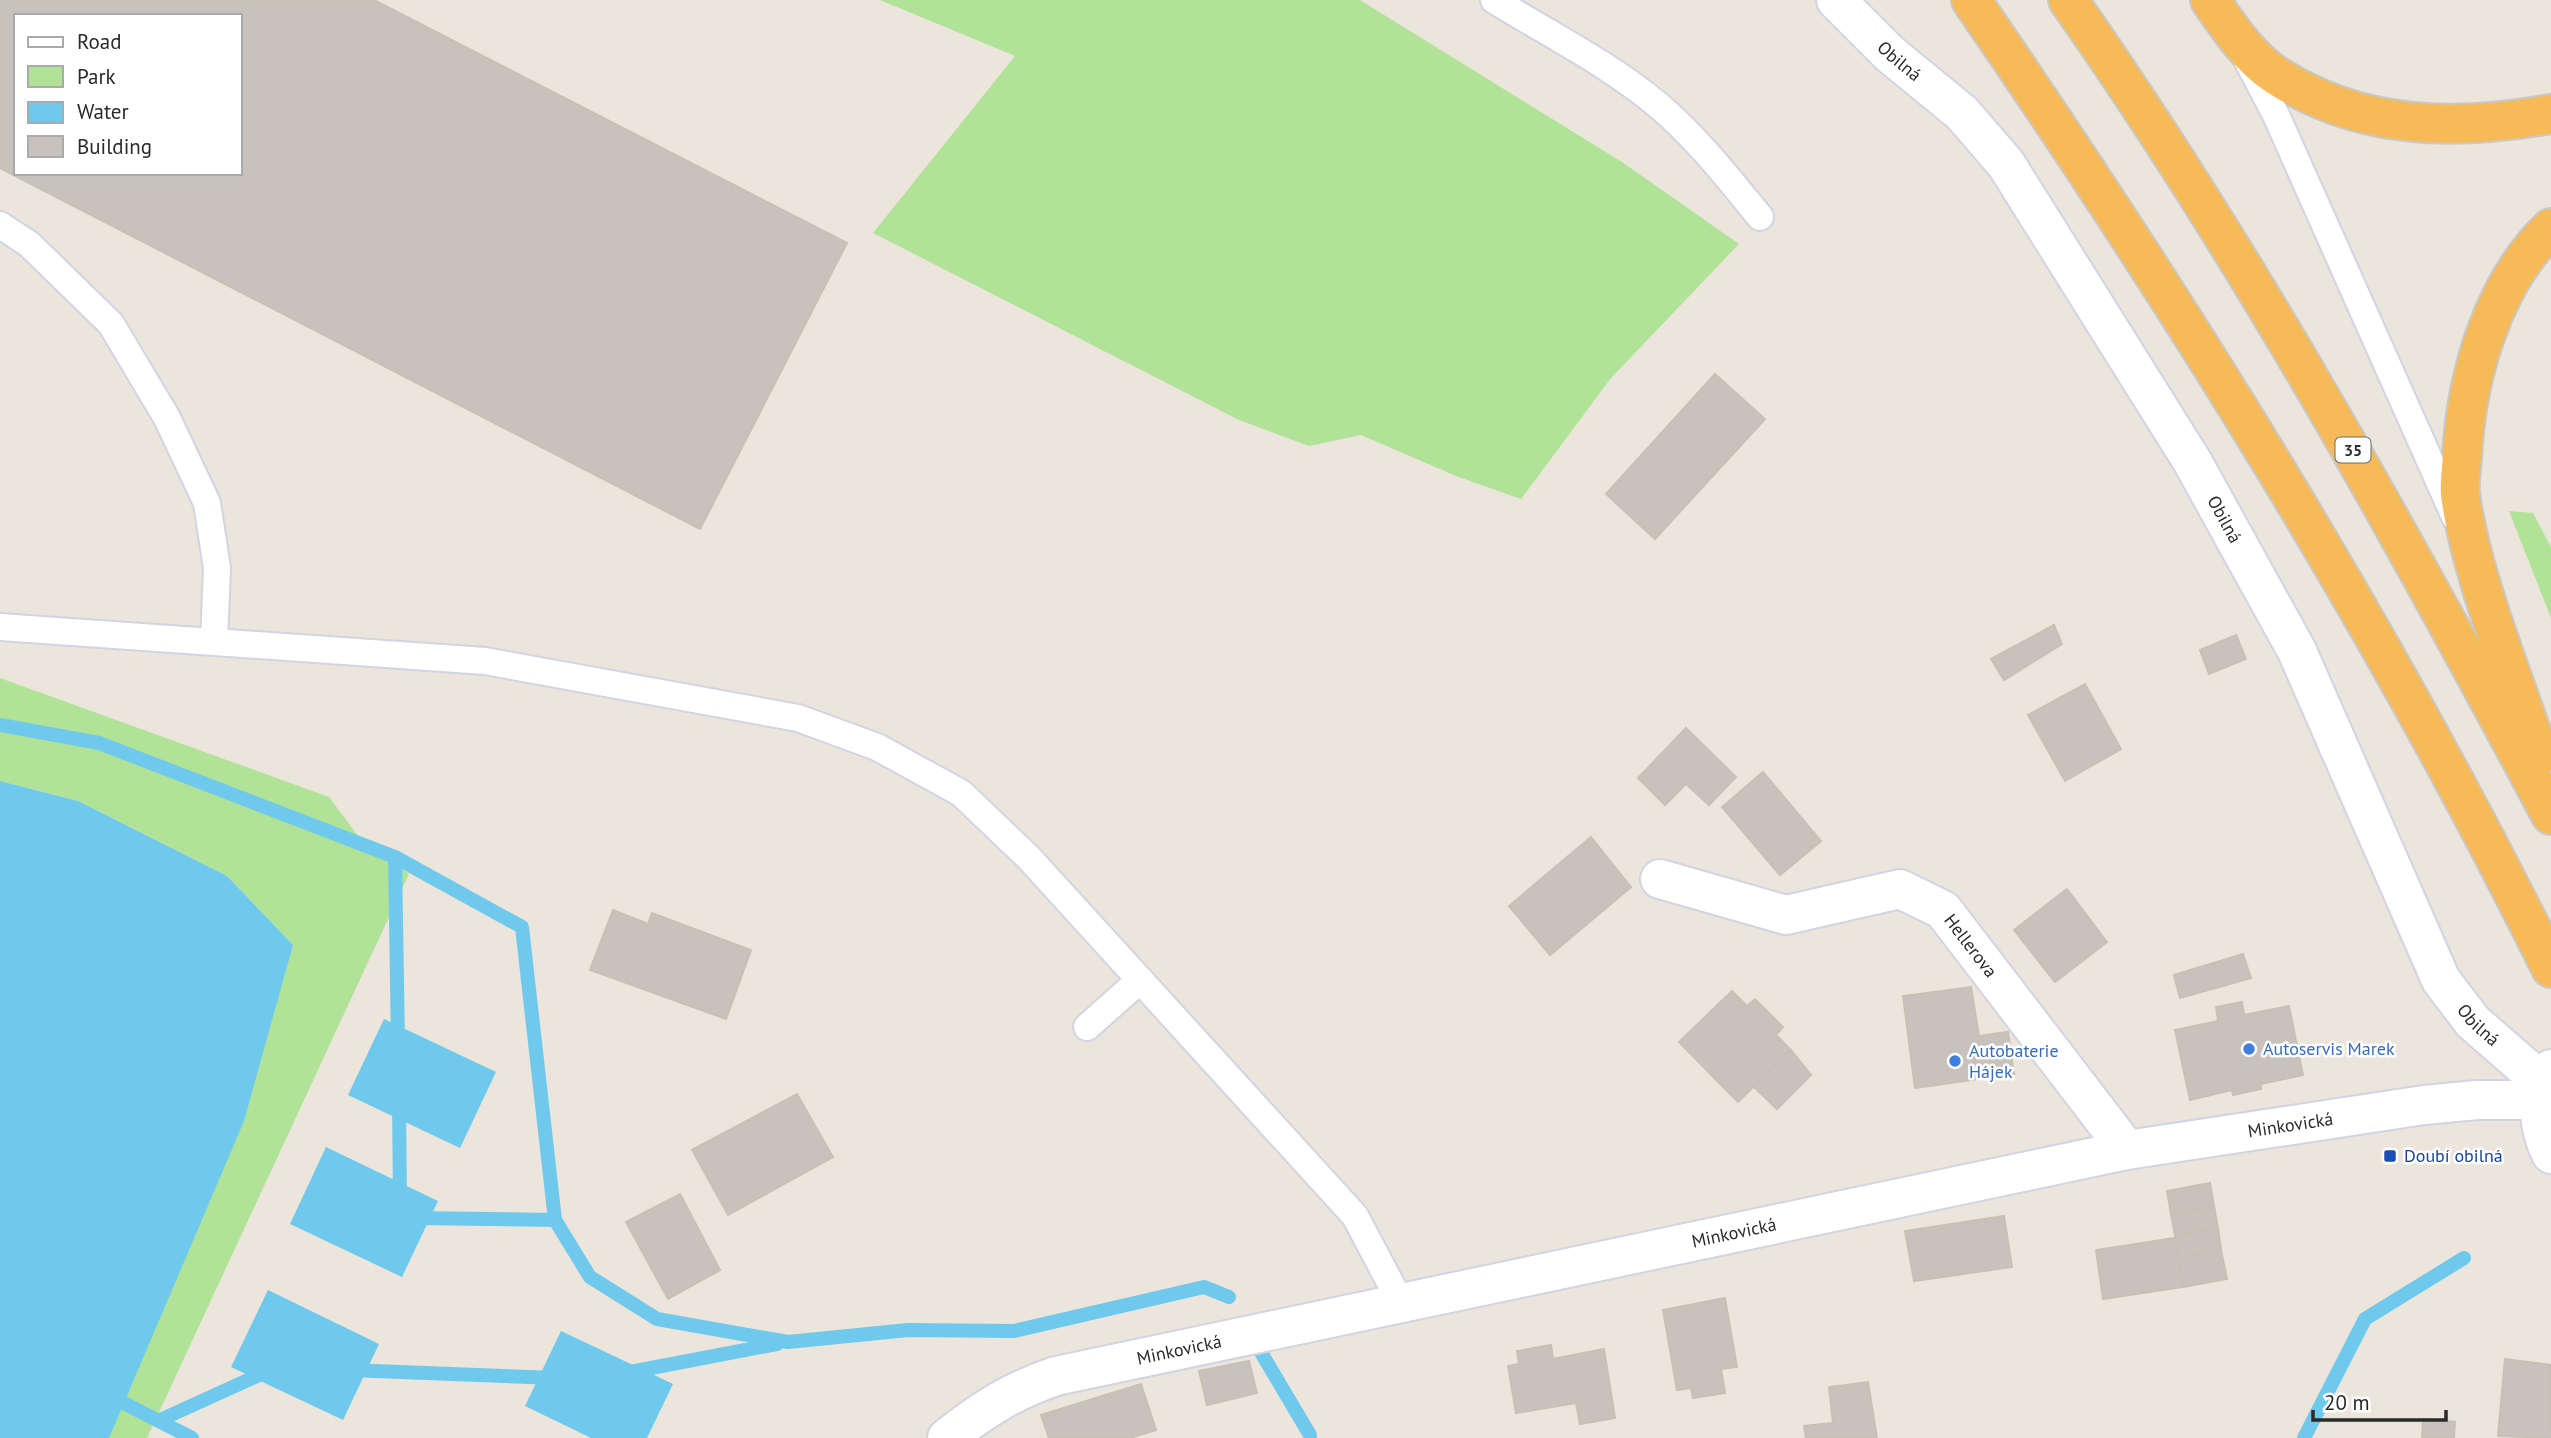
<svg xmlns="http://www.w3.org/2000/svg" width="2551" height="1438" font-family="'PT Sans',sans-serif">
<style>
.green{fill:#b0e298}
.water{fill:#6fc9ed}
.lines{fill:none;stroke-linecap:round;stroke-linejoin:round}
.stream{stroke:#6fc9ed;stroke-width:14}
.building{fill:#c7c2bb;stroke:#c7c1b5;stroke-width:2;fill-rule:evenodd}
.service-casing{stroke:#d1d4e2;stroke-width:30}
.minor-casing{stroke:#d1d4e2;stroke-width:42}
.tertiary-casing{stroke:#d1d4e2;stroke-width:42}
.trunk-casing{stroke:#c8c8c8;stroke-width:42}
.service{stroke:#fff;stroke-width:26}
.minor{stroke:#fff;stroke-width:38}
.tertiary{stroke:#fff;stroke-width:38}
.trunk{stroke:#f6ba59;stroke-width:38}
.shop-dot{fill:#3f7fe0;stroke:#fff;stroke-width:2.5}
.transit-dot{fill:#1a4fb4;stroke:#fff;stroke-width:2.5}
.labels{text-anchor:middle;stroke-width:5;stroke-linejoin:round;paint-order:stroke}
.shield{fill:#fff;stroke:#6a6a6a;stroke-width:2}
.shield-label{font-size:16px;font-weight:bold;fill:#2a2a2a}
.street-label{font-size:18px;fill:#2a2a2a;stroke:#fff}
.shop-label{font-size:18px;fill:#366cbe;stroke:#fff;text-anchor:start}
.transit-label{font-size:18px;fill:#164399;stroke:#fff;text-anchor:start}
</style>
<rect width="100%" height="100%" fill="#ece5db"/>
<g class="green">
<polygon points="880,0 1360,0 1622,162 1739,244 1611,378 1521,499 1456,476 1361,435 1309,446 1239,420 873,233 1015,56"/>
<polygon points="2509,511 2533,513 2551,547 2551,618"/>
<polygon points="0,678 329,797 361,840 409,874 147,1438 109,1438 293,945 227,876 78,801 0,781"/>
</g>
<g class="water">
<polygon points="0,781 78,801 227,876 293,945 244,1121 109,1438 0,1438"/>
<polygon points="384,1019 496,1072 460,1148 348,1095"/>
<polygon points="326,1147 438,1201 402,1277 290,1224"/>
<polygon points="268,1290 379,1344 343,1420 231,1367"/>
<polygon points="561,1331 673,1384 647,1438 591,1438 525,1406"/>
</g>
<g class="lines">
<g class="stream">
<polyline points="0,725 99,743 395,857 522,927 555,1220 590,1277 657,1319 788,1342 908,1330 1014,1331 1204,1287 1229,1297"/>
<polyline points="395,857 398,1045"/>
<polyline points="399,1100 400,1202"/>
<polyline points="412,1218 555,1220"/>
<polyline points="1259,1349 1310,1435"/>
<polyline points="349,1370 556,1378"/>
<polyline points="625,1373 777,1344"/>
<polyline points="108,1395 192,1438"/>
<polyline points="160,1420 270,1370"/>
<polyline points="2304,1438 2365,1319 2464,1258"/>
</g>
</g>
<g class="building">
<path d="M0,0H374L847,243L700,529L0,168ZM16,16H240V173H16Z"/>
<polygon points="1715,374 1765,419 1655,539 1606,494"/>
<polygon points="2054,625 2062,644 2004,680 1991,659"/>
<polygon points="2236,635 2246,659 2209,674 2200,650"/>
<polygon points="2085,684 2121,749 2065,781 2028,715"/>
<polygon points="1686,728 1736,777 1709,805 1686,784 1665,805 1638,778"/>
<polygon points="1763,772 1821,841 1780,875 1722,807"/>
<polygon points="1591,837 1631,887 1550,955 1509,906"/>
<polygon points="2067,889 2107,942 2055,982 2014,930"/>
<polygon points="613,910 648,924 652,913 751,950 726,1019 590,970"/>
<polygon points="2243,954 2251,978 2180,998 2174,975"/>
<polygon points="1971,987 1979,1036 2008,1032 2014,1074 1915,1088 1903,996"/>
<polygon points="1732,991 1747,1006 1755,999 1783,1027 1776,1035 1791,1050 1738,1102 1679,1042"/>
<polygon points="2242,1002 2244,1015 2289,1006 2303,1075 2261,1084 2261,1089 2233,1095 2232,1090 2190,1100 2175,1030 2218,1021 2216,1007"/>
<polygon points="1791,1050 1811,1075 1777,1109 1754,1087"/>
<polygon points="797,1094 833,1157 728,1215 692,1150"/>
<polygon points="2210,1183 2214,1206 2171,1214 2167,1191"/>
<polygon points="680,1194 720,1270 668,1299 626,1222"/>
<polygon points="2214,1206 2218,1228 2175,1235 2171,1214"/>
<polygon points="2004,1216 2012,1267 1914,1281 1905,1231"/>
<polygon points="2218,1228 2221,1250 2178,1258 2175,1235"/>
<polygon points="2175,1238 2183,1287 2103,1299 2096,1250"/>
<polygon points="2221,1250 2227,1279 2183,1287 2178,1258"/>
<polygon points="1725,1298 1737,1367 1721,1369 1725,1393 1693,1398 1691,1388 1677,1390 1663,1310"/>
<polygon points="1551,1345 1553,1359 1604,1349 1615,1418 1580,1424 1576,1403 1516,1413 1508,1366 1519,1364 1517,1351"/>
<polygon points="2505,1359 2551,1365 2551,1438 2498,1436"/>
<polygon points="1249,1361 1257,1393 1207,1405 1199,1371"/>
<polygon points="1868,1382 1877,1438 1806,1438 1804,1426 1833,1423 1829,1387"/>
<polygon points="1141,1384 1156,1430 1130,1438 1049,1438 1041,1415"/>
<polygon points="2423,1419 2455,1422 2454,1438 2422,1438"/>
</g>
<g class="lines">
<defs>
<g id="service">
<path d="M1494,0C1549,34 1609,64 1658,105C1697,138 1728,178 1760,217"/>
<polyline points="2246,58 2276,115 2455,517"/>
<polyline points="0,225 29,244 111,324 167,418 207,503 217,568 214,641"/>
<polyline points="0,627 485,661 798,718 877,747 961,793 1029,858 1355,1216 1402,1305"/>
<polyline points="1087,1027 1140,980"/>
</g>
<g id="minor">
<path id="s1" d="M1836,0L1890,54L1962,113L2006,164L2192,461L2297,651L2441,980L2473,1022L2544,1084"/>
<path id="s2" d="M1660,879L1786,915L1900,889L1943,910L2127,1150"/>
</g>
<g id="tertiary">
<path d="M2551,1069C2536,1096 2537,1126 2551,1154"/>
<path id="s3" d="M947,1438C982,1410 1014,1390 1056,1376L2127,1150L2424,1105L2477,1100H2540"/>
</g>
<g id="trunk">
<path d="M1971,0C2184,310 2384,630 2551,968"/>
<path d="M2068,0C2250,259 2402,536 2551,815"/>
<path d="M2210,0C2228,26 2249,58 2277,76C2361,130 2455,131 2551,114"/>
<path d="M2539,755C2513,675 2471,576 2460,494C2459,483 2461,469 2462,457C2466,378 2492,284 2551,228"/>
</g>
</defs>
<use href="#service" class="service-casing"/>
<use href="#minor" class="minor-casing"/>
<use href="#tertiary" class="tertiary-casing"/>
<use href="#trunk" class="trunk-casing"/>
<use href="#service" class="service"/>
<use href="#minor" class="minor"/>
<use href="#tertiary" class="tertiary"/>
<use href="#trunk" class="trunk"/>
</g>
<g class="shop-dot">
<circle cx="2249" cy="1049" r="7"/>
<circle cx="1955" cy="1061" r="7"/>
</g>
<rect class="transit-dot" x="2383" y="1149" width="14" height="14" rx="3.5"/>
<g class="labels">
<rect class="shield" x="2335.5" y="437.5" width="35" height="25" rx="5"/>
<g class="shield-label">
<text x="2353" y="456">35</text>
</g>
<g class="street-label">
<text dy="6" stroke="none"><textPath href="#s1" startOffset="88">Obilná</textPath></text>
<text dy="6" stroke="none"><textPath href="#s1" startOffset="654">Obilná</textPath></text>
<text dy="6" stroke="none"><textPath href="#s2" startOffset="341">Hellerova</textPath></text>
<text dy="6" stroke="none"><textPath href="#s1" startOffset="1222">Obilná</textPath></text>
<text dy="6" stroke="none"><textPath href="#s3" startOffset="1386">Minkovická</textPath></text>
<text dy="6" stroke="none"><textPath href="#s3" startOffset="819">Minkovická</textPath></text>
<text dy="6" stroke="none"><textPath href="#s3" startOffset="252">Minkovická</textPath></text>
</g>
<g class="shop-label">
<text x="2263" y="1055">Autoservis Marek</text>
<text x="1969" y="1057">Autobaterie<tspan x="1969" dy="21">Hájek</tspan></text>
</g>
<g class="transit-label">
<text x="2404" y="1162">Doubí obilná</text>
</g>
</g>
<rect x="14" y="14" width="228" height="161" fill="#ffffff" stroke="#aaaaaa" stroke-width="2"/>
<rect x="28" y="37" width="35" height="10" fill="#ffffff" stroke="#aaaaaa" stroke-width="2"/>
<text x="77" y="49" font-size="21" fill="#2a2a2a">Road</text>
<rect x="28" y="66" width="35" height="21" fill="#b0e298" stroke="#aaaaaa" stroke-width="2"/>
<text x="77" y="84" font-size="21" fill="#2a2a2a">Park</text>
<rect x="28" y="102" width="35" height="21" fill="#6fc9ed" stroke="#aaaaaa" stroke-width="2"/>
<text x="77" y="119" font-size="21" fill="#2a2a2a">Water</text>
<rect x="28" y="136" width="35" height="21" fill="#c7c2bb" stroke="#aaaaaa" stroke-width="2"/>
<text x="77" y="154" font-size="21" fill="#2a2a2a">Building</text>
<path d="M2313 1410v10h133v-10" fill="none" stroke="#2a2a2a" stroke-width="3.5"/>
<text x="2324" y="1410" font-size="21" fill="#2a2a2a" stroke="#ffffff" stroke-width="5" paint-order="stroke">20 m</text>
</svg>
